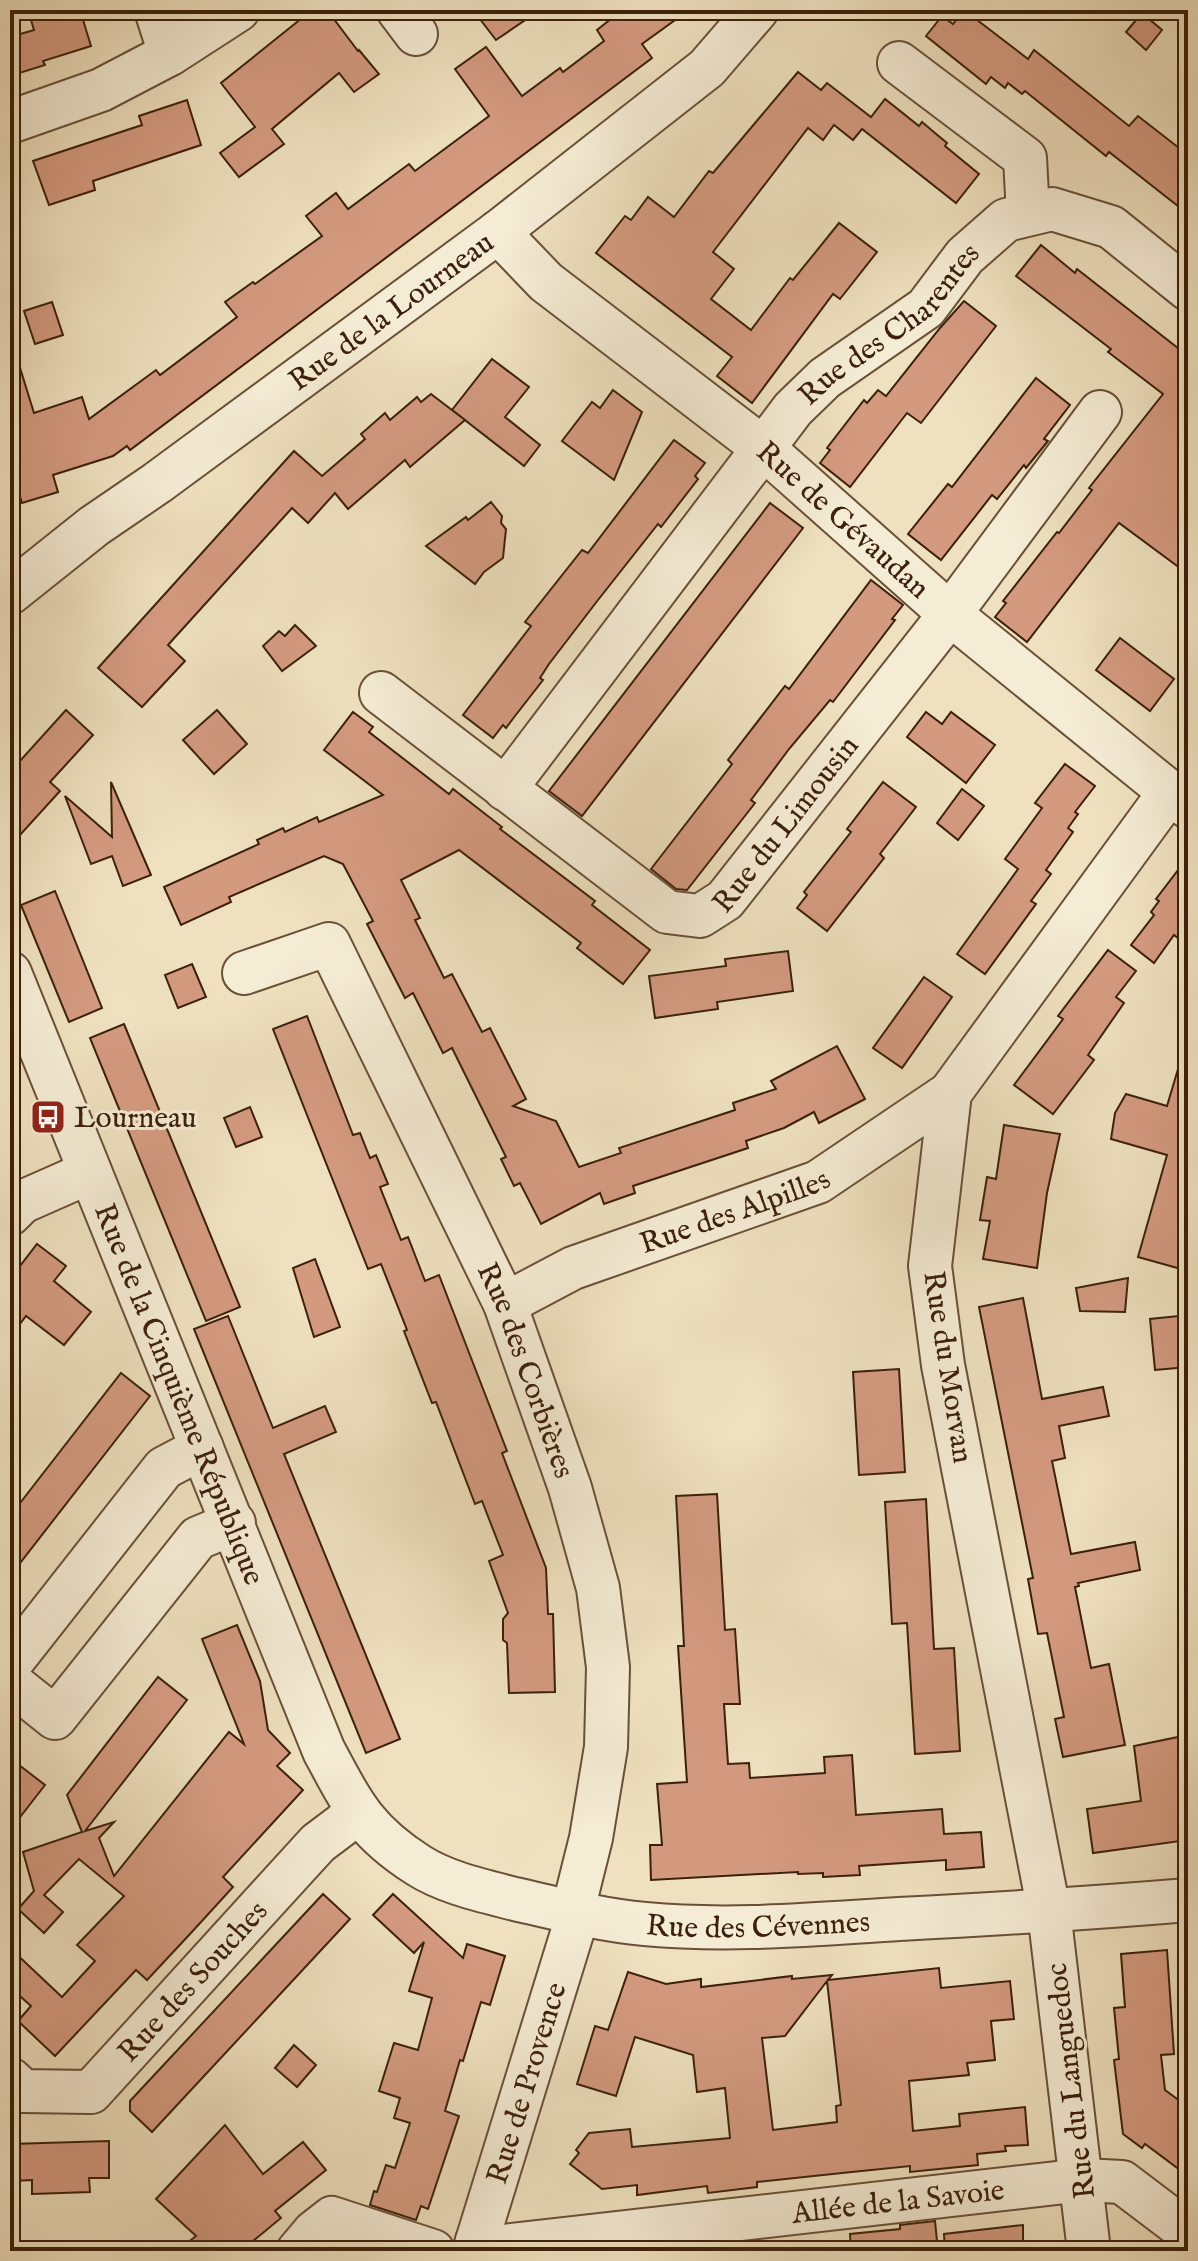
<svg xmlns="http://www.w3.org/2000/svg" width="1198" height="2261" font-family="'IM FELL English',serif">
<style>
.building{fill:#d49a80;stroke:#3c200a;stroke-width:2;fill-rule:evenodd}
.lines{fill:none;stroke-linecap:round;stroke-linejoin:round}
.minor-casing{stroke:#695037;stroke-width:46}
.minor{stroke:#f5ecd5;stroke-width:42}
.labels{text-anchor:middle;stroke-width:6;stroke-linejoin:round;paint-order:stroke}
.street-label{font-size:30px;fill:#3c200a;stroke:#f5ecd5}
.poi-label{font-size:30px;fill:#3c200a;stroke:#f5ecd5;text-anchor:start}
</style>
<rect width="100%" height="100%" fill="#efe1bf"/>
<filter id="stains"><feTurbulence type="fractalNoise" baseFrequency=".0025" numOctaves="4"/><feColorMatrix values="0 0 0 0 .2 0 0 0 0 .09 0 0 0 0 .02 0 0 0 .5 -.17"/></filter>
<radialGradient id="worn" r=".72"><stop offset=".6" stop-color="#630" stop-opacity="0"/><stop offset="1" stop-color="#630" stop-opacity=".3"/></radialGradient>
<g class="building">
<polygon points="28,10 80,10 91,46 43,61 45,65 10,76 10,37 34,30"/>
<polygon points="312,10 327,10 358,51 359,50 379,74 354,92 339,73 272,129 284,144 239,177 220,153 255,127 221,83"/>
<polygon points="473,10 540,10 496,40"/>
<polygon points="622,10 689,10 642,44 652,58 130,450 127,446 113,456 53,475 58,492 22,503 10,465 10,356 16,355 34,413 82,397 89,419 156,370 160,375 237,317 225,302 253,282 255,284 322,236 306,216 336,193 348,209 409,164 415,171 489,116 455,69 486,47 522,96 560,68 563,72 604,41 597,30"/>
<polygon points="964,10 1028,59 1034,50 1129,126 1138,116 1188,155 1188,214 1109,152 1106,156 1025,91 1022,94 1008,83 1005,88 991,77 986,84 926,36 942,16 953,24"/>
<polygon points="1142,13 1162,30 1146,50 1126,32"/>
<polygon points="798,72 821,90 827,83 871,117 885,99 919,126 922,122 935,133 947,143 945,146 979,174 956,203 862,129 853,140 834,125 823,140 808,128 713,252 734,269 711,299 751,330 790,278 793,280 839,223 877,252 840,299 833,294 752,403 717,376 732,357 596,253 625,216 631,220 648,197 674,217 709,171 713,173"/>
<polygon points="187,100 201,145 93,181 95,190 49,205 33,161 142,125 139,116"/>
<polygon points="1041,245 1075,273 1077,269 1188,356 1188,574 1119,523 1027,642 995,617 1006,603 1003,601 1057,532 1059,533 1092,490 1089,488 1163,394 1108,352 1111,349 1016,276"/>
<polygon points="964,301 996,326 921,423 907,413 850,487 820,463 830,450 827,448 864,400 867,403 878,390 886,396 940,328"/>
<polygon points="52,302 63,335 35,344 24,311"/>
<polygon points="492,359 529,387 505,417 540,445 524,466 452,410"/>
<polygon points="1036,378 1070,405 1044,439 1048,441 1026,468 1024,465 997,499 992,495 941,560 908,534 948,484 952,487"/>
<polygon points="613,390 642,412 614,480 562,441 592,402 600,408"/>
<polygon points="431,394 465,420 410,467 405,460 348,509 335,493 308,523 292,508 168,645 185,661 142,707 98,668 294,451 322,476 365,439 361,434 385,413 390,420 417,397 421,402"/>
<polygon points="674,440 705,463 695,476 698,479 661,527 658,524 598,600 549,664 540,678 543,680 515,716 506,728 503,725 493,738 463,715 531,626 525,622 582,550 588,553"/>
<polygon points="491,502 502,516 501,523 506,529 503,558 484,572 475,584 426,546 466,517 468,520"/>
<polygon points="770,503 803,528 582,816 549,791"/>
<polygon points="871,580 903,605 892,619 895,620 833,702 830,700 789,749 751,800 755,803 687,890 676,889 651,869 732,764 728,760 785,686 789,689"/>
<polygon points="295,625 316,646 282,671 263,646 279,631 285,636"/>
<polygon points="1120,638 1174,679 1150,711 1096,670"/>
<polygon points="66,710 93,735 50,782 60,791 10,846 10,772"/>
<polygon points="217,710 247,744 214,774 183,740"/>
<polygon points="353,712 373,727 369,732 449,794 453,789 502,827 500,829 595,901 592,905 650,950 623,984 577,948 581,943 459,850 401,880 420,918 415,920 444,978 452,974 482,1032 490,1028 526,1099 513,1106 556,1121 579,1167 621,1153 619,1148 735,1110 733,1103 776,1089 771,1081 837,1046 865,1099 819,1123 814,1112 784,1128 746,1141 748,1148 633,1186 635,1193 604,1204 600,1193 541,1224 520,1183 514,1186 501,1159 506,1157 452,1048 443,1053 413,993 405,998 367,924 373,921 343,864 324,856 229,897 231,902 181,925 164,887 259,844 257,840 283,828 285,832 317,817 319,822 383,795 324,750"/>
<polygon points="926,712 942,724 951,712 995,745 966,783 907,737"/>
<polygon points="1065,764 1095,786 1075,812 1078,814 1068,828 1073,832 1046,870 1051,874 1031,901 1036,904 985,974 957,954 1018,869 1005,859 1042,808 1035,803"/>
<polygon points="111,782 151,875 123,886 112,856 91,864 65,796 112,837"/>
<polygon points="883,782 916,807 880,854 884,858 827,931 797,908 807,895 804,892 851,832 847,829"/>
<polygon points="962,789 984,806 958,840 937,823"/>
<polygon points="1188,857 1188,946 1174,935 1154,963 1131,945 1154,915 1151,912 1159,901 1156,899"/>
<polygon points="55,891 102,1008 69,1022 21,905"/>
<polygon points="1108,950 1136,971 1116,997 1124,1003 1088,1055 1094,1060 1053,1114 1014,1085 1063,1019 1058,1016"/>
<polygon points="788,951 793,991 717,1002 718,1009 655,1018 649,976 726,966 725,959"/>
<polygon points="192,964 206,997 178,1008 165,975"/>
<polygon points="924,977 952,997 902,1068 873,1048"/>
<polygon points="307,1016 353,1135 360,1133 370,1158 376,1155 388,1184 380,1187 401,1240 408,1237 425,1281 439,1275 507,1451 502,1453 546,1568 548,1614 553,1614 555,1692 509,1693 507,1643 503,1640 503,1619 508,1613 489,1561 503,1555 482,1501 475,1504 436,1402 432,1403 404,1331 407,1330 381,1264 368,1269 273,1029"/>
<polygon points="124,1024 240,1307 206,1321 90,1038"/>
<polygon points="1181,1059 1188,1060 1188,1271 1138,1257 1167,1155 1111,1139 1115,1113 1126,1094 1167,1106"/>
<polygon points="250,1107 262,1137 236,1147 224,1118"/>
<polygon points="1004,1125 1060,1134 1047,1193 1037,1268 983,1259 990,1221 980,1220 987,1177 996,1179"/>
<polygon points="37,1244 66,1266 54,1281 91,1312 64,1345 26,1316 10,1337 10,1279"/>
<polygon points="315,1259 340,1327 314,1337 293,1268"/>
<polygon points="1128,1278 1125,1312 1080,1311 1076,1288"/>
<polygon points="1023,1298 1042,1399 1103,1387 1109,1416 1059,1426 1065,1458 1052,1461 1071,1554 1135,1542 1140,1570 1078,1583 1079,1586 1075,1587 1091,1668 1109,1664 1125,1745 1063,1757 1055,1719 1064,1717 1047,1633 1038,1634 1028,1579 1033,1578 979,1307"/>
<polygon points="1188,1315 1188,1367 1155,1370 1150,1319"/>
<polygon points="228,1316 273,1428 325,1406 336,1432 284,1454 400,1739 366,1753 194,1329"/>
<polygon points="899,1369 905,1472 859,1475 853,1372"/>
<polygon points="121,1373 150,1396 10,1576 10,1516"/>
<polygon points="717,1494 725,1630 735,1629 740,1704 724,1704 728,1764 749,1763 750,1778 825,1773 824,1757 852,1755 856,1815 942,1809 944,1834 981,1832 984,1867 946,1870 946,1860 859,1866 860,1875 823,1877 823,1873 798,1874 798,1872 651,1880 650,1845 662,1845 657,1784 687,1782 678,1646 684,1646 676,1496"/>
<polygon points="926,1499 934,1649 954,1648 960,1751 915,1754 907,1623 892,1624 885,1502"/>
<polygon points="237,1625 260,1681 268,1730 290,1753 277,1766 303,1790 223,1877 233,1887 190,1934 147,1980 136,1970 55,2056 18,2021 31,2006 10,1987 10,1948 62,1997 95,1961 77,1945 124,1896 79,1859 44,1895 63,1912 44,1933 18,1909 34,1891 23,1852 82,1832 67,1795 158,1677 187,1700 85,1831 114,1822 99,1838 114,1876 229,1732 244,1744 202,1639"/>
<polygon points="1178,1737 1188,1795 1188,1840 1093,1853 1087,1809 1141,1801 1134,1746"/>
<polygon points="10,1758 45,1785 10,1830"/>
<polygon points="323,1894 350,1919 152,2132 130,2111 130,2101"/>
<polygon points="393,1894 463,1958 467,1944 505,1956 490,2005 481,2002 463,2061 460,2060 445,2111 459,2116 428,2209 421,2206 416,2220 370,2205 374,2191 377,2192 386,2165 395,2168 410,2123 394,2118 400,2098 379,2091 394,2043 418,2050 432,1998 409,1991 424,1942 414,1953 373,1915"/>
<polygon points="1167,1950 1174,2054 1161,2055 1165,2090 1188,2107 1188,2176 1145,2144 1142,2148 1123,2134 1114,2060 1119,2059 1114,2008 1125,2007 1121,1954"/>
<path d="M939,1968L941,1988L1010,1981L1014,2019L991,2021L995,2060L967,2063L969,2075L909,2081L913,2131L960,2126L959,2114L1025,2107L1028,2145L1005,2146L1006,2151L977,2154L978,2165L910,2172V2166L842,2173L757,2182V2187L708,2193L707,2186L637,2195V2185L602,2189L570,2164L579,2153L576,2150L589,2133L630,2129L632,2147L730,2138L725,2088L697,2092L693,2055L635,2037L616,2096L577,2084L595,2026L608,2030L628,1972L666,1984L701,1979V1987L792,1976V1979L832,1975L828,1980ZM827,1981L841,2105L836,2106L837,2122L773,2130L762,2038L785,2036Z"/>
<polygon points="294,2045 316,2065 297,2087 275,2068"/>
<polygon points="225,2125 263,2174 303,2142 326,2170 275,2211 281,2218 241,2251 177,2251 196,2236 156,2199"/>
<polygon points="109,2141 109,2178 89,2178 90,2192 32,2194 32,2180 12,2181 11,2144"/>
<polygon points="935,2221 938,2251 851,2251 850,2234 900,2229 900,2225"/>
<polygon points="1023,2225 1023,2251 945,2251 944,2234"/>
</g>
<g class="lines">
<defs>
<g id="minor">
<polyline points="156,10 170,54"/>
<polyline points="398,10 416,34"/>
<polyline points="899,63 1025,158 1028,214"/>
<polyline points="10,122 101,90 170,54 238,10"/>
<path id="s1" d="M498,232L546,282L763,448L950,614L1188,807"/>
<path id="s2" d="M10,593L94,526L157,483L498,232L707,68L757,10"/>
<path id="s3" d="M381,693L667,912L700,916L725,900L950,614L1100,412"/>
<path id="s4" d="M505,789L793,409L825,378L926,308L965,256L1006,220L1052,209L1111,227L1188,289"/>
<path id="s5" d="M10,973L324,1751C353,1805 365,1831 418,1865C446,1883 484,1891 515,1899C558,1909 601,1920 645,1924C730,1932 815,1924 899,1919C995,1914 1092,1908 1188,1900"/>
<path id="s6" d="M244,973L329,944L505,1304L570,1488L598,1588L608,1667L606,1747L591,1838L577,1894L573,1930L474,2251"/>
<polyline points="10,1214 22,1202 90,1172"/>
<path id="s7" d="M505,1304L573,1268L818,1182L950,1093"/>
<polyline points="10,1664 164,1468 202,1448"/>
<polyline points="10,1682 55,1718 198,1538 234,1523"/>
<path id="s8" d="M10,2079L23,2091L91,2092L318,1843L342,1825L356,1811"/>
<path id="s9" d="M477,2241L503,2246L1083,2180L1122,2182L1188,2232"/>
<polyline points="298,2251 314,2232 332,2218 433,2251"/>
<polyline points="1089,2251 1049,1911 943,1365 930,1266 950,1093 1169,793"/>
</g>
</defs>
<use href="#minor" class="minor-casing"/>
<use href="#minor" class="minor"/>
</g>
<defs>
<symbol id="bus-square" viewBox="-11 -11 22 22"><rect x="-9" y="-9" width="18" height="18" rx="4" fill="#8f2418" stroke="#f5ecd5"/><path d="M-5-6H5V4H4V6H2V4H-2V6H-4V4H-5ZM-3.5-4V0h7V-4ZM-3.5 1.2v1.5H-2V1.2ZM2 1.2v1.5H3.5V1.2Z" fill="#fff"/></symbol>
</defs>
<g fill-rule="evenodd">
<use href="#bus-square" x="28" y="1097" width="40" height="40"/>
</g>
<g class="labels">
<g class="street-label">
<text dy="10" stroke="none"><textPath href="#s2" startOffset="474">Rue de la Lourneau</textPath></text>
<text dy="10" stroke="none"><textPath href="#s4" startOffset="606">Rue des Charentes</textPath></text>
<text dy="10" stroke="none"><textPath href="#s1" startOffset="450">Rue de Gévaudan</textPath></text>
<text dy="10" stroke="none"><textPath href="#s3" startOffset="520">Rue du Limousin</textPath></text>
<text dy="10" stroke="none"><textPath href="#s7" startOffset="248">Rue des Alpilles</textPath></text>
<text transform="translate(949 1367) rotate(81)" y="10">Rue du Morvan</text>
<text dy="10" stroke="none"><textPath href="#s6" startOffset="560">Rue des Corbières</textPath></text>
<text dy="10" stroke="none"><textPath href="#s5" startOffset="454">Rue de la Cinquième République</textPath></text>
<text dy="10" stroke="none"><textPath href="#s5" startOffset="1338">Rue des Cévennes</textPath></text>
<text dy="10" stroke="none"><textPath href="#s8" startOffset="236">Rue des Souches</textPath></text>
<text transform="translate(1070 2081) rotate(-97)" y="10">Rue du Languedoc</text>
<text transform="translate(526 2083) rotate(-73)" y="10">Rue de Provence</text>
<text dy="10" stroke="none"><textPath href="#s9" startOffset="424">Allée de la Savoie</textPath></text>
</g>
<g class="poi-label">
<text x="74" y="1127">Lourneau</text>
</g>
</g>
<rect width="1198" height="2261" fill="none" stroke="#efe1bf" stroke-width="40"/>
<rect x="12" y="12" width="1174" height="2237" fill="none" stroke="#3c200a" stroke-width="4"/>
<rect x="20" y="20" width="1158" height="2221" fill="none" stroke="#3c200a" stroke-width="2"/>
<rect width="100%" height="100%" filter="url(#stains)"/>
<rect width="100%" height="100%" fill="url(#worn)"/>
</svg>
